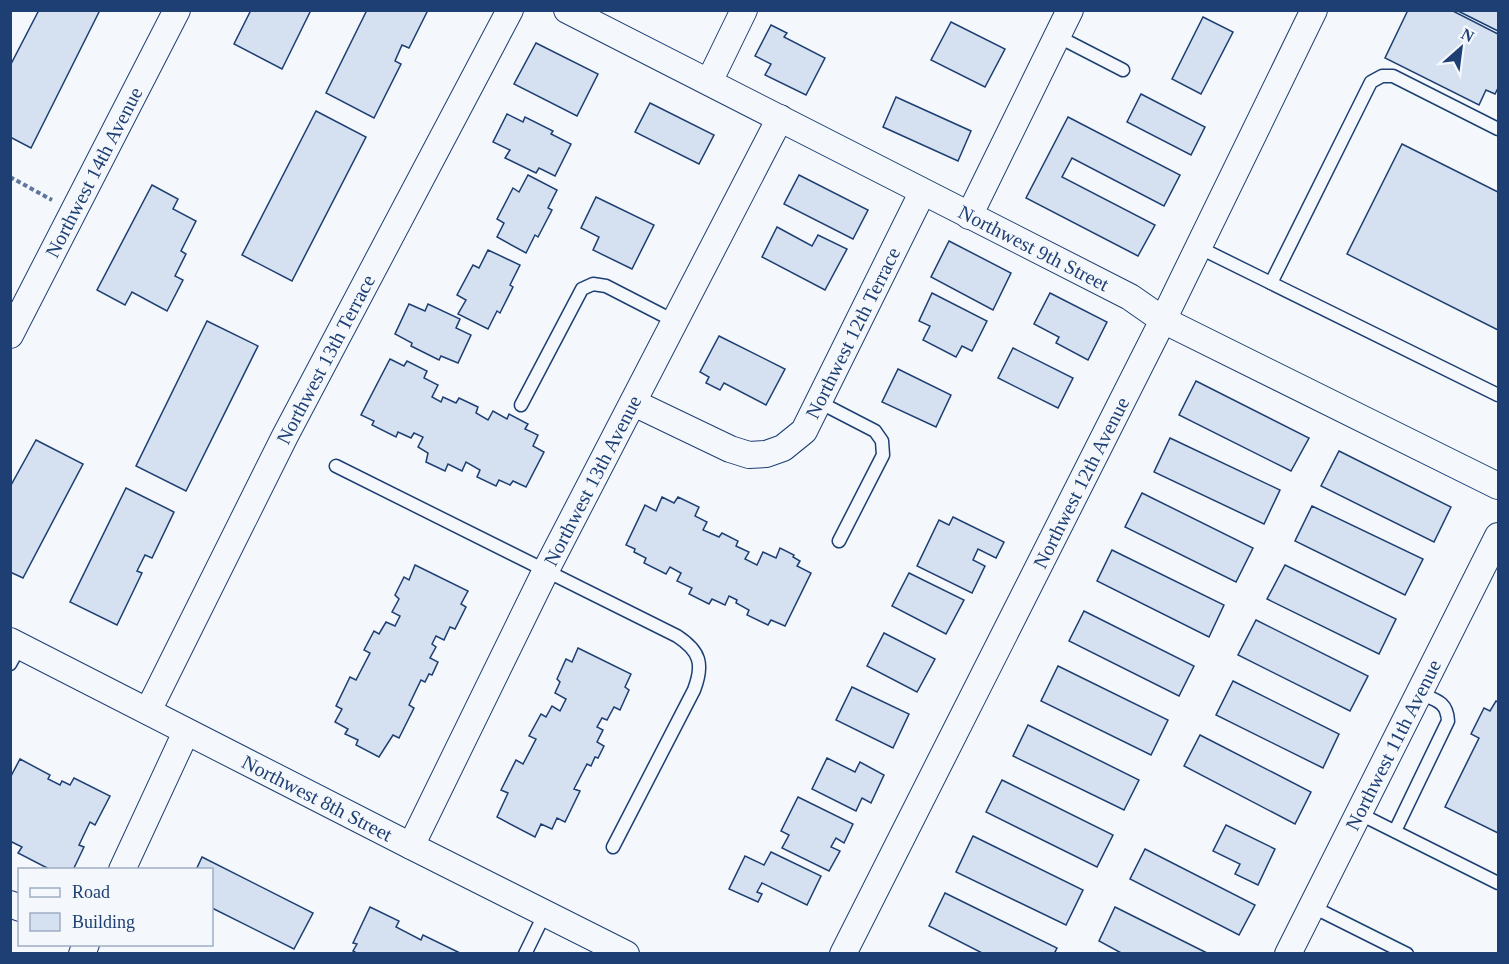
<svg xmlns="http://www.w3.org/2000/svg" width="1509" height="964" font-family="'Times New Roman',serif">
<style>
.building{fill:#d5e0f0;stroke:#1d3f73;stroke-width:1.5}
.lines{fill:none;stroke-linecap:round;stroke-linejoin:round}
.service-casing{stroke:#1d3f73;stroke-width:15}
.minor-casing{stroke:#1d3f73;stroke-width:28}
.path{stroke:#5e769c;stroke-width:4;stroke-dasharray:4.5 3;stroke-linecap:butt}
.service{stroke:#f4f7fb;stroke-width:12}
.minor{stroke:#f4f7fb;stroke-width:26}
.labels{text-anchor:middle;stroke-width:4.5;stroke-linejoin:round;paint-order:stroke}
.street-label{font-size:20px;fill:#1d3f73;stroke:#f4f7fb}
</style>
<rect width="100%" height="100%" fill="#f4f7fb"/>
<g class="building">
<polygon points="39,10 100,10 31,148 10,137 10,66"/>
<polygon points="251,10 311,10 282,69 234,44"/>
<polygon points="367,10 428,10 409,48 402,45 395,61 401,64 374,118 326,93"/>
<polygon points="1408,10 1451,10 1498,34 1498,88 1495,94 1486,90 1479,105 1385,58"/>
<polygon points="1456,10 1498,10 1498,31"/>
<polygon points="1203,17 1233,32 1201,94 1172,79"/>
<polygon points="951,22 1005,49 985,87 931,60"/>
<polygon points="771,25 787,33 784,37 825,58 806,95 765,75 771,64 755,56"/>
<polygon points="536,43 598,74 577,116 514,84"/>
<polygon points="1141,94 1205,127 1191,155 1127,122"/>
<polygon points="896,97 971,131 958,161 883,127"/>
<polygon points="650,103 714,135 699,164 635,132"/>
<polygon points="316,111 366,137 292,281 242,255"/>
<polygon points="507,114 523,122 525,117 553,131 551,134 571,144 555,176 539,168 536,173 505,158 510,150 493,142"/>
<polygon points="1068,117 1180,175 1164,206 1072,158 1062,177 1155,225 1138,256 1026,198"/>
<polygon points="1402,144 1498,192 1498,330 1347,254"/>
<polygon points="528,175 557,190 548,208 552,210 538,237 535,235 526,253 497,237 504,223 497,219 513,188 519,192"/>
<polygon points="799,175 868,210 853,239 784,204"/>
<polygon points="152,185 178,199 173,209 196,221 181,251 186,254 175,276 183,280 167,311 132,292 125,305 97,290"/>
<polygon points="596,197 654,225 632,269 593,250 599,237 581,228"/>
<polygon points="777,227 812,246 818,235 847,249 825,290 762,257"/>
<polygon points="949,241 1011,273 993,310 931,277"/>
<polygon points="488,250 520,265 510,285 513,287 500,313 497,311 488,329 458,314 466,300 457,295 473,265 479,268"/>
<polygon points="932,293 987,321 972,351 962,346 956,357 923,340 930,326 919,321"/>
<polygon points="1050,293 1107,322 1088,360 1056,343 1059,337 1034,324"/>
<polygon points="409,304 425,311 428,304 460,319 456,328 471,335 458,363 441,356 439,360 411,346 412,343 395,334"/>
<polygon points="207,321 258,346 186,491 136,466"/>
<polygon points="719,336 785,369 766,405 724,383 720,390 706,383 709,377 700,372"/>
<polygon points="1013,348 1073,378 1058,408 998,378"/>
<polygon points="390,359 404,366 407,361 427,371 424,378 438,385 432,397 441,402 443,397 456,403 459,398 478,407 476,413 488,420 493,411 507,419 509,414 528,424 525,429 538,435 533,446 544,452 526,487 513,481 510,485 499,480 496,486 477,477 480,470 466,462 462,471 448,464 445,471 426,462 428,453 418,447 423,437 414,433 411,438 398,432 396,437 372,425 374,421 361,415"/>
<polygon points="898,369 951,395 936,427 882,402"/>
<polygon points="1196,381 1309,438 1291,471 1179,415"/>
<polygon points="1170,438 1280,490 1264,524 1154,472"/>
<polygon points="36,440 83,464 23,578 10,572 10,487"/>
<polygon points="1339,451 1451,507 1434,542 1321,486"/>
<polygon points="126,488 174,512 152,558 145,555 137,571 142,573 117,625 70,602"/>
<polygon points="1142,493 1253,548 1236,582 1125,527"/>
<polygon points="662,497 674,503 678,497 699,507 695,516 707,522 703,530 719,537 722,533 738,541 736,546 749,552 745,559 757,565 763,552 776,558 780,548 794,555 793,557 800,561 797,566 811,573 785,626 771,620 768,625 747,615 749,610 736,603 737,600 729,596 725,605 712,599 709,604 689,594 692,588 677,581 681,573 670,567 666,574 644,563 646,558 634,552 635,549 626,545 645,505 656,511"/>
<polygon points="1312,506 1423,559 1405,595 1295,541"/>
<polygon points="953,517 1004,542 996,558 978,549 973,560 985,566 972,593 917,566 939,520 949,525"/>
<polygon points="1112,550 1224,605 1209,637 1097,581"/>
<polygon points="415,565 468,591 461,604 466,607 455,629 450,627 444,640 436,636 432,644 436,647 430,658 438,662 432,675 429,674 425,682 421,680 409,705 414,708 399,738 393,735 379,757 356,745 358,740 345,734 348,729 335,722 342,709 336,706 350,677 356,680 370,653 364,650 374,631 379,634 386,622 395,626 400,616 392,612 399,599 395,595 404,577 409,580"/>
<polygon points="1285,565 1396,619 1379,654 1267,599"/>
<polygon points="909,573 964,600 946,634 892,606"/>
<polygon points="1084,611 1194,666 1179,696 1069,641"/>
<polygon points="1256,620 1368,676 1350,711 1238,655"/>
<polygon points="884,633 935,659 917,692 867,666"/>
<polygon points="578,648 631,674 625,687 629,690 620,710 614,707 607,720 602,718 597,727 603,730 597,742 604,746 598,758 595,757 591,766 587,764 574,789 580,791 565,822 557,818 552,829 541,824 535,837 497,817 508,793 501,790 516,760 523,764 536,739 529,736 541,714 546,717 552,706 560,711 566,699 555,693 560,682 557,679 566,659 572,662"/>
<polygon points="1058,666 1168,720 1151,755 1041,701"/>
<polygon points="1233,681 1339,734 1323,768 1216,715"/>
<polygon points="852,687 909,714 893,748 836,720"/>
<polygon points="1496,701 1498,702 1498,833 1445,807 1479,738 1471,734 1484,708 1490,711"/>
<polygon points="1028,725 1139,780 1124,810 1013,756"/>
<polygon points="1200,735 1311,792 1295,824 1184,766"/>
<polygon points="827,758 855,772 860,762 884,775 871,803 862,798 856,811 812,789"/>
<polygon points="20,759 50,775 48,779 60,785 62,781 70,785 74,778 110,796 95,825 90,822 79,845 84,847 73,870 51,870 18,853 22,847 12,842 10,845 10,778"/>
<polygon points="1002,780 1113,835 1097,867 986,812"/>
<polygon points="798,797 853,824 844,843 836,838 831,847 840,851 829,871 782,848 789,835 781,831"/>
<polygon points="1226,825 1275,849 1258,885 1235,874 1240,864 1213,851"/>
<polygon points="973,836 1083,890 1066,925 956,872"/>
<polygon points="1145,849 1255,905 1239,935 1130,879"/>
<polygon points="771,852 821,876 807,905 762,883 757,892 762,894 758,902 729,889 745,856 764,865"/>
<polygon points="202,857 313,913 294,949 212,908 212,870 196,870"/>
<polygon points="945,893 1057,948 1054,954 984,954 929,926"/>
<polygon points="370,907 399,921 396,927 421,940 423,935 462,954 358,954 353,951 357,944 353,943"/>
<polygon points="1115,907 1209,954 1123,954 1099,941"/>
</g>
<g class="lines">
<defs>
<g id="service">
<polyline points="1057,36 1123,70"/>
<polyline points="1198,247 1498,395"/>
<polyline points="1271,283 1371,82 1382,76 1393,76 1498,129"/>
<polyline points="817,401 875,431 882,441 883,455 839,541"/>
<polyline points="521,405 582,289 593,284 606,286 676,322"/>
<path d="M336,466L677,636C700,651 704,664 694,690L613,847"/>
<polyline points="10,664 20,646"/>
<polyline points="1358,813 1498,883"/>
<path d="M1395,831L1448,721C1447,701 1435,700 1419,693"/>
<polyline points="1311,906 1407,954"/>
<polyline points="525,954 545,913"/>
</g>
<g id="minor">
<path id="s1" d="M567,10L1130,297L1163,320L1498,486"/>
<polyline points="709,82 744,10"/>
<polyline points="969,216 1070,10"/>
<path id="s2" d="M10,335L177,10"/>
<path id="s3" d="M634,403L730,449L749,455L766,454L783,448L804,431L922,193"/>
<path id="s4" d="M10,641L411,846L626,954"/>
<path id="s5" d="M148,711L285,436L510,10"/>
<path id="s6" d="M411,846L546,570L780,118"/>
<polyline points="122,870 186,732"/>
<polyline points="10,904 20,908"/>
<polyline points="82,954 86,944"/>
<path id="s7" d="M843,954L1163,320L1314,10"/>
<path id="s8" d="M1288,954L1498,536"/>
</g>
</defs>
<use href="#service" class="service-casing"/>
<use href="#minor" class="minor-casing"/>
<polyline class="path" points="10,177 52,200"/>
<use href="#service" class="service"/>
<use href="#minor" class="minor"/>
</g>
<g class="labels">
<g class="street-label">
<text dy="7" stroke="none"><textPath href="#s2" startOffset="183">Northwest 14th Avenue</textPath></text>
<text dy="7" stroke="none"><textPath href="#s1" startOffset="524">Northwest 9th Street</textPath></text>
<text dy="7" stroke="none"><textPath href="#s3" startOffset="298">Northwest 12th Terrace</textPath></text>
<text dy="7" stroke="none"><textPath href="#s5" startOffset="394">Northwest 13th Terrace</textPath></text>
<text dy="7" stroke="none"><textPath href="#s6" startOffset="408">Northwest 13th Avenue</textPath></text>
<text dy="7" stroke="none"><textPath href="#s7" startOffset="528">Northwest 12th Avenue</textPath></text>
<text dy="7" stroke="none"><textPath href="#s8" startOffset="234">Northwest 11th Avenue</textPath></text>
<text dy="7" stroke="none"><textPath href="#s4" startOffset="345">Northwest 8th Street</textPath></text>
</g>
</g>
<rect width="1509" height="964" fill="none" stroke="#1d3f73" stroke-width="24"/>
<rect x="18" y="868" width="195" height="78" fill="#f4f7fb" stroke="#9eadc5" stroke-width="1.5"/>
<rect x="30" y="888" width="30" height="9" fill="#f4f7fb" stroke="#9eadc5" stroke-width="1.5"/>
<text x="72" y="898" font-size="18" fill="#1d3f73">Road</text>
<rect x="30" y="913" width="30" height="18" fill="#d5e0f0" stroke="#9eadc5" stroke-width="1.5"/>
<text x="72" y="928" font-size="18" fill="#1d3f73">Building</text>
<g transform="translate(1461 48) rotate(28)" stroke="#f4f7fb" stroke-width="4.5" paint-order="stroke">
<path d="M0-4.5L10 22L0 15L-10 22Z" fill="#1d3f73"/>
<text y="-9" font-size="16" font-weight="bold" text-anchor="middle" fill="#1d3f73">N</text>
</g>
</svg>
